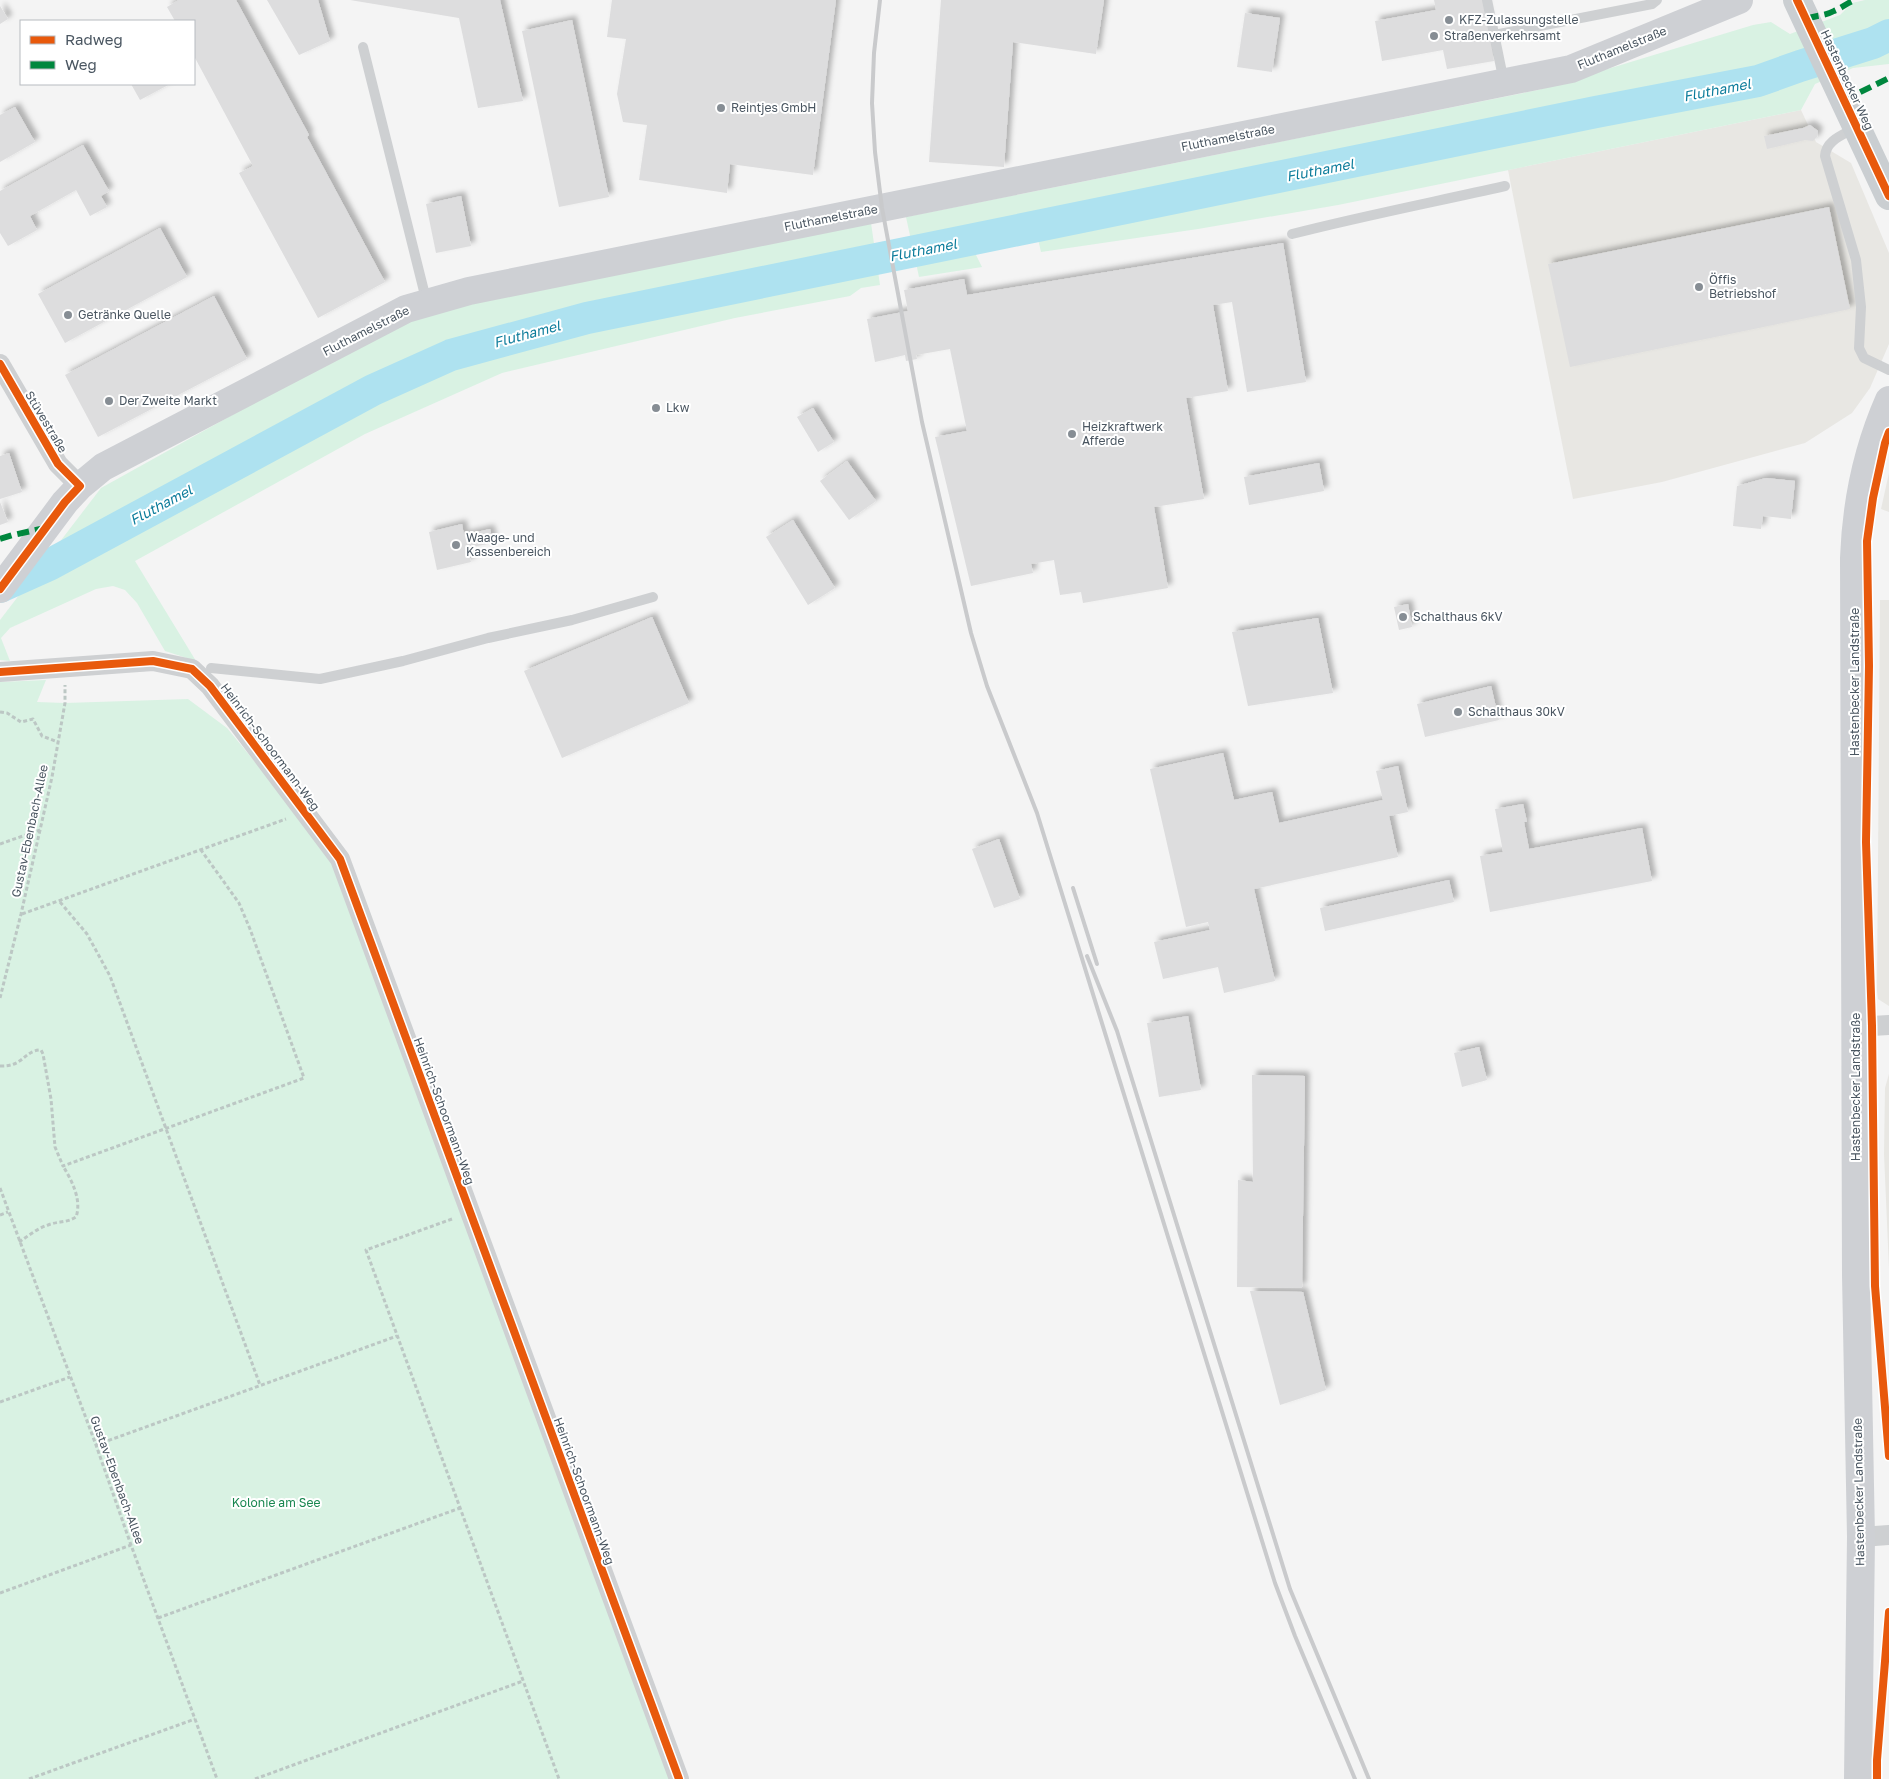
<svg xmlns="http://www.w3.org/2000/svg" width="1889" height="1779" font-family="'Golos Text',sans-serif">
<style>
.commercial{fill:#e8e7e3}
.green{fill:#d9f2e3}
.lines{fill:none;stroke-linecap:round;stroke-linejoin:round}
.river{stroke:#aee2f0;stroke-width:32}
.building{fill:#ddddde;filter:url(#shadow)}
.path{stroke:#bcc7c4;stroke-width:3;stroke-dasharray:4 2.5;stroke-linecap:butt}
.service{stroke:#ced0d2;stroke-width:10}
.minor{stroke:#ced0d2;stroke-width:20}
.secondary{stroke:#ced0d4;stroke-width:28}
.primary{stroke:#caced1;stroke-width:28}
.rail{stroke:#c9cacc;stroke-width:4}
.quiet{stroke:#00873e;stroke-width:6;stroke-dasharray:12 6;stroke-linecap:butt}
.cycleway-casing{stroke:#fff;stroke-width:11}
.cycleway{stroke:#e8590c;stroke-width:8}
.poi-dot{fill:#868d94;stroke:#fff;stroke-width:2}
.labels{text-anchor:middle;stroke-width:4;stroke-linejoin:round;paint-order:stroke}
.poi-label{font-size:12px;fill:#4a5661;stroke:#fff;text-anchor:start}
.street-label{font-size:12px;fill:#4a5661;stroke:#fff}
.park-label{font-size:12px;fill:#17864f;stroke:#fff}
.water-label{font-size:14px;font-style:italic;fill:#0c7c9b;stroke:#fff}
</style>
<defs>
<filter id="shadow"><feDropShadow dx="4.5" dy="-4.5" stdDeviation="2.5" flood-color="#0004"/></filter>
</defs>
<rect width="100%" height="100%" fill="#f4f4f4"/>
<g class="commercial">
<polygon points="1801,110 1816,142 1851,163 1889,253 1889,344 1870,388 1852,413 1805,443 1662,482 1573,499 1508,170"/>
<polygon points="1889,473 1889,512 1881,509"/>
<polygon points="1880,600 1889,600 1889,1006 1878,999 1877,991"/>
<polygon points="1889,1074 1889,1269 1884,1154 1885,1088"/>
</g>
<g class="green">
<polygon points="1865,0 1889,0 1889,64 1853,68 1815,84 1801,110 1338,205 1198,229 1041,252 1038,239 1001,249 992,242 972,247 982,267 919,277 906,217 1538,90 1753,25 1771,22 1790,34 1840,15 1852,3"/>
<polygon points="871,223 880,285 861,288 850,296 735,318 502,373 365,434 135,561 196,661 165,651 137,603 125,590 113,586 96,589 10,628 1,638 10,661 0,660 0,620 101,488 381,332 456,303"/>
<polygon points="46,680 37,702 65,703 188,699 227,728 335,859 673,1779 0,1779 0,682"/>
</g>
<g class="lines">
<polyline class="river" points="0,587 49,565 373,390 451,355 587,318 1596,112 1758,81 1800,66 1873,43 1889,35"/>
</g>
<g class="building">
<polygon points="179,0 236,0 309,135 307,137 385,282 318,318 239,173 253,166 194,56 194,21 175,21 167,7"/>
<polygon points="267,0 318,0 330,41 299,55"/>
<polygon points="350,0 500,0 523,101 478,108 459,18"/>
<polygon points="612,0 836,0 813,175 730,164 727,193 639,180 647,125 623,122 617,94 626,39 607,37"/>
<polygon points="941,0 1104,0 1096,54 1013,42 1004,167 929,162"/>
<polygon points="1434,0 1483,0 1494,61 1447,69 1443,50 1382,61 1375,21 1436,10"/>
<polygon points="0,6 8,19 0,24"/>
<polygon points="1245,13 1280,18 1272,72 1237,67"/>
<polygon points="572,20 609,197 559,207 522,31"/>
<polygon points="131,84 170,84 140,100"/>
<polygon points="15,107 35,142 0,162 0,115"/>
<polygon points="1810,125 1818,131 1817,137 1813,141 1805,140 1767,149 1764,136 1803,128"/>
<polygon points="83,145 109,191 101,196 107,207 90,216 76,190 30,216 37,230 8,246 0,233 0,191"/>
<polygon points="461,196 471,246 436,253 426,204"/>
<polygon points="1829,207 1850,309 1570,367 1548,264"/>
<polygon points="160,228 187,277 65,343 38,294"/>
<polygon points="1283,243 1306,382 1247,392 1232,302 1213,305 1228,391 1186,398 1204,499 1154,507 1168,588 1083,603 1081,592 1060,595 1054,560 1031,564 1033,573 971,586 935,437 967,431 950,349 916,355 917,359 906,361 905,355 875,362 867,319 908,311 904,290 964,279 967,295"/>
<polygon points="214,296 247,359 98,437 65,375"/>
<polygon points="813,408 834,442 818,452 797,417"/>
<polygon points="9,453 22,492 0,499 0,456"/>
<polygon points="847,461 876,501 849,520 820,481"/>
<polygon points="1319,463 1324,491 1249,505 1244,477"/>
<polygon points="1766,478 1795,481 1791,519 1763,516 1761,529 1733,526 1737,486"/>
<polygon points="0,502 8,522 0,525"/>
<polygon points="793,520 835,588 808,605 766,537"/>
<polygon points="462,524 464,535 490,529 493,543 467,548 471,562 437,570 429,532"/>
<polygon points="1408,604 1412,627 1399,630 1394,607"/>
<polygon points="652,617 689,703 562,758 524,671"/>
<polygon points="1318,618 1333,693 1248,706 1232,632"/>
<polygon points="1491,686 1499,720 1425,737 1417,704"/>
<polygon points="1223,753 1234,800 1272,792 1279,823 1383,800 1376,771 1398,766 1408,812 1389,816 1398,857 1254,889 1275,981 1224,993 1218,967 1163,979 1154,942 1210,930 1208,922 1186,927 1150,769"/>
<polygon points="1523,804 1527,822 1524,822 1529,849 1642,828 1652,881 1490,912 1480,856 1503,852 1495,809"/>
<polygon points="999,839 1020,899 994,908 972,849"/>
<polygon points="1449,880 1454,902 1325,931 1320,908"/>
<polygon points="1188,1016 1201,1090 1159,1097 1147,1023"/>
<polygon points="1479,1047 1487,1080 1462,1087 1454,1053"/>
<polygon points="1252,1075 1305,1076 1302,1288 1237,1287 1238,1180 1253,1182"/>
<polygon points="1250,1291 1303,1292 1326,1390 1280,1405"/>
</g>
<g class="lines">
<g class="path">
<polyline points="0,712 7,713 21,722 33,719 42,736 58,742"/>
<polyline points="0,844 40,830"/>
<polyline points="60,902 87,934 110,976 260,1385"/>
<polyline points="22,914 286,819"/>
<polyline points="0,998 21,914 52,777 65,703 65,685"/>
<path d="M0,1066C24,1067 24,1050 41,1050L43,1054L51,1099L55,1147L63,1166L304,1078L250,929L239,903L201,850"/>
<polyline points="0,1188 96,1445 131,1545 217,1779"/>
<polyline points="0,1215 8,1212"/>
<polyline points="452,1219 366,1250 559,1779"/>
<path d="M19,1242C28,1236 38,1228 48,1225C58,1221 67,1223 76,1217C82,1200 72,1181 63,1166"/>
<polyline points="0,1402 70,1377"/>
<polyline points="96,1445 397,1336"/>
<polyline points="0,1593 131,1545"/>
<polyline points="158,1618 460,1508"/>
<polyline points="29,1779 195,1719"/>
<polyline points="255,1779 523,1681"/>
</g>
<g class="service">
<polyline points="1487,0 1504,82"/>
<polyline points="1494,35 1652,4 1657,0"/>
<polyline points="363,47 427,303"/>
<path d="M1855,128C1843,135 1826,140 1825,156L1856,260L1861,307L1859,348L1864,358L1889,370"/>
<path d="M1292,234C1362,216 1434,202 1505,186"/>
<polyline points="211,668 320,679 403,661 488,638 572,620 653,597"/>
</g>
<g class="minor">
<polyline points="0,364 58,464 80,486"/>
<polyline points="0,672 153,661 192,669 210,686 340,859 679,1779"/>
<polyline points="1855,1027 1889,1025"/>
<polyline points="1861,1537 1889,1535"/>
</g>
<g class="secondary">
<polyline points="0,589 65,502 80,486 103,467 406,309 469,291 1571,69 1739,0"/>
<path d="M1858,1779L1861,1537L1856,1275L1854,558C1856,503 1867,450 1889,400"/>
</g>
<polyline class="primary" points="1797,0 1889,196"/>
<g class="rail">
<polyline points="880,0 874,53 872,103 875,152 882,208 922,422 971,633 987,686 1037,813 1275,1583 1295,1636 1355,1779"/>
<polyline points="1073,888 1097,964"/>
<polyline points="1087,956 1117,1031 1290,1589 1369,1779"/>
</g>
<g class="quiet">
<path d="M1807,19C1816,15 1825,16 1834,11C1842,8 1848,2 1856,0"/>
<polyline points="1844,100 1889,78"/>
<polyline points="0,539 13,535 45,528"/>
</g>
<defs>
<g id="cycleway">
<polyline points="1797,0 1889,196"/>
<polyline points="0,364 58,464 80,486 65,502 0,589"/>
<polyline points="1889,432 1885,443 1873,498 1867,541 1869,666 1866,842 1872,1026 1875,1286 1889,1456"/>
<polyline points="0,672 153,661 192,669 210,686 340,859 679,1779"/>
<polyline points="1877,1779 1877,1760 1889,1612"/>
</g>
</defs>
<use href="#cycleway" class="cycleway-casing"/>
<use href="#cycleway" class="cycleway"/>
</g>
<g class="poi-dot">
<circle cx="1449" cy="20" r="5"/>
<circle cx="1434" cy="36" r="5"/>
<circle cx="721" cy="108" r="5"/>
<circle cx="1699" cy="287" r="5"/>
<circle cx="68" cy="315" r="5"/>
<circle cx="109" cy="401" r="5"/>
<circle cx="656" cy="408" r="5"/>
<circle cx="1072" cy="434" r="5"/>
<circle cx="456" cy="545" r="5"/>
<circle cx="1403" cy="617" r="5"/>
<circle cx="1458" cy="712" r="5"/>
</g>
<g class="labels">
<g class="poi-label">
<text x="1459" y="24">KFZ-Zulassungstelle</text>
<text x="1444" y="40">Straßenverkehrsamt</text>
<text x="731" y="112">Reintjes GmbH</text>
<text x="1709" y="284">Öffis<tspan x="1709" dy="14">Betriebshof</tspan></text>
<text x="78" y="319">Getränke Quelle</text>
<text x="119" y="405">Der Zweite Markt</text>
<text x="666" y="412">Lkw</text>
<text x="1082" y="431">Heizkraftwerk<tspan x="1082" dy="14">Afferde</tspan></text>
<text x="466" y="542">Waage- und<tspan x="466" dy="14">Kassenbereich</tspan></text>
<text x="1413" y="621">Schalthaus 6kV</text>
<text x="1468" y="716">Schalthaus 30kV</text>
</g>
<g class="street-label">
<text transform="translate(1622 48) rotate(-22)" y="4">Fluthamelstraße</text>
<text transform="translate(1847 80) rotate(65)" y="4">Hastenbecker Weg</text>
<text transform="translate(1228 138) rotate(-11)" y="4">Fluthamelstraße</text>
<text transform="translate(831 218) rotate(-11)" y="4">Fluthamelstraße</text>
<text transform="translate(366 331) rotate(-27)" y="4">Fluthamelstraße</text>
<text transform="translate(46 422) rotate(59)" y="4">Stüvestraße</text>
<text transform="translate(1855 682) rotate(-90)" y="4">Hastenbecker Landstraße</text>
<text transform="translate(270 747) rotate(53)" y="4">Heinrich-Schoormann-Weg</text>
<text transform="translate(30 831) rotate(-78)" y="4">Gustav-Ebenbach-Allee</text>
<text transform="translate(1856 1087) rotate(-90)" y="4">Hastenbecker Landstraße</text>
<text transform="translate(444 1111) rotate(70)" y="4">Heinrich-Schoormann-Weg</text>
<text transform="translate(117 1480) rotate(70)" y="4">Gustav-Ebenbach-Allee</text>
<text transform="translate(584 1491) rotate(70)" y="4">Heinrich-Schoormann-Weg</text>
<text transform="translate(1859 1492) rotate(-91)" y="4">Hastenbecker Landstraße</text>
</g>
<g class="park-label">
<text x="276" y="1507">Kolonie am See</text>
</g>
<g class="water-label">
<text transform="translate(1717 90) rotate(-11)" y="5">Fluthamel</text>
<text transform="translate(1320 170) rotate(-11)" y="5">Fluthamel</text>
<text transform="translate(923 250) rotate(-11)" y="5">Fluthamel</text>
<text transform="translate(527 334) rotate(-15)" y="5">Fluthamel</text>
<text transform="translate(161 505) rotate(-28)" y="5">Fluthamel</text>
</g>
</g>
<rect x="20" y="20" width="175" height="65" fill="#ffffff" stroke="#b7bbc0"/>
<rect x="30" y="36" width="25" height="8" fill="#e8590c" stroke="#b7bbc0"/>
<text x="65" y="45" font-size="15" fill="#4a5661">Radweg</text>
<rect x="30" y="61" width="25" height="8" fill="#00873e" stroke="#b7bbc0"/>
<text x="65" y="70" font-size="15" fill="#4a5661">Weg</text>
</svg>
